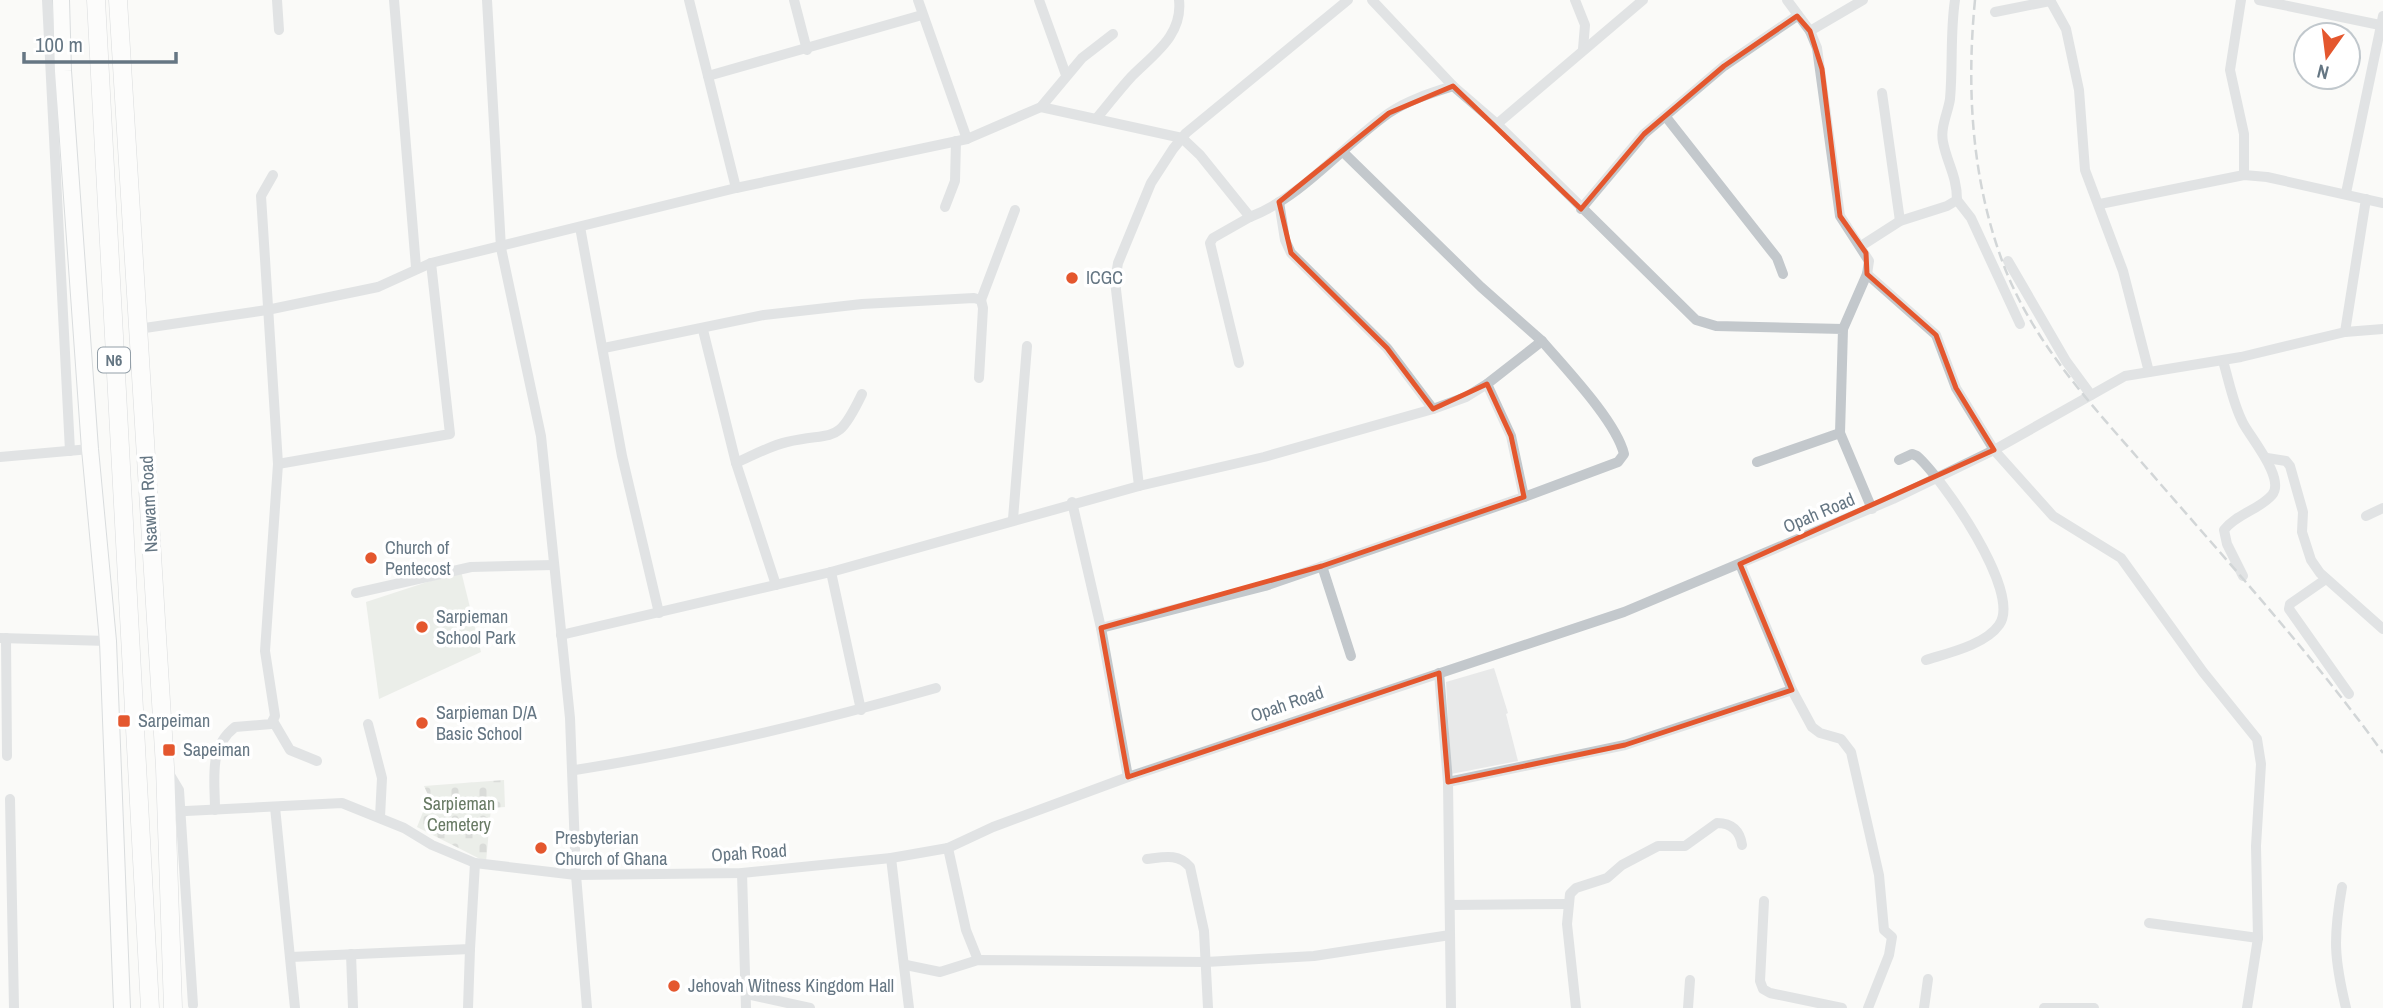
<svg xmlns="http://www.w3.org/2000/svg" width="2383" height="1008" font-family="'Archivo Narrow',sans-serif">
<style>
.built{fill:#e8e9e9}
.cemetery{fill:url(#cemetery-stones)}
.garden{fill:#dadfd7}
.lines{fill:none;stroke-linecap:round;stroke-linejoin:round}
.secondary-casing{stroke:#b3babf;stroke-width:18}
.trunk-casing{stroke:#b4b9bd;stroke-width:19}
.minor{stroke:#c3c8cc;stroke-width:10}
.secondary{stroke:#fff;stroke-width:16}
.trunk{stroke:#fff;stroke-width:18}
.rail{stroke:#a2aab0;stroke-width:2.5;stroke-dasharray:10 5;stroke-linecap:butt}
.marked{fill:none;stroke:#e4572e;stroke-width:5;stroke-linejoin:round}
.poi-dot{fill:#e4572e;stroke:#fff;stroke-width:2.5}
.labels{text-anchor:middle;stroke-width:7;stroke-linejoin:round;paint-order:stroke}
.shield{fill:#fff;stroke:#939fa8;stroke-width:2}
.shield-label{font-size:16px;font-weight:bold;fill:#657683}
.poi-label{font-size:18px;fill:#657683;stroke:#fff;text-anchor:start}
.street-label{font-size:18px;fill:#657683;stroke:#fff}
.park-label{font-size:18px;fill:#687a64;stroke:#fff}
</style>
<defs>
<pattern id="cemetery-stones" width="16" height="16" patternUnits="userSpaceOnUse" patternTransform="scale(1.75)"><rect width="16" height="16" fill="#dadfd7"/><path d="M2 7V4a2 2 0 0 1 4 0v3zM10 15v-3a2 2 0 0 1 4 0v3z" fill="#b4b9b4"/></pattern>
</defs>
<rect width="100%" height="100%" fill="#fafaf8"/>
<polygon class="built" points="1494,668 1508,713 1506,714 1518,761 1451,774 1446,682"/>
<polygon class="cemetery" points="504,780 505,807 491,808 486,862 417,827 429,797 424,786"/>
<polygon class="garden" points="461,571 481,652 379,699 366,602"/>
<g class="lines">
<defs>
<polyline id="secondary" points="61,0 63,71 90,449 108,641 122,1008"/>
<g id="trunk">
<polyline points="96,0 150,1008"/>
<polyline points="118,0 165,767 173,1008"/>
</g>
</defs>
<use href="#secondary" class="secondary-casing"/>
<use href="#trunk" class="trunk-casing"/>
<g class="minor">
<polyline points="47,0 70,451"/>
<polyline points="277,0 279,30"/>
<polyline points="394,0 416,267"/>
<polyline points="487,0 501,248 541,436 570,718 576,875 587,1008"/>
<polyline points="689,0 736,188"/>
<polyline points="794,0 807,50"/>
<polyline points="918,0 967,139"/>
<polyline points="1039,0 1066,75"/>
<polyline points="1372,0 1453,86 1497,124 1696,320 1716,326 1843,329 1840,433 1872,509"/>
<polyline points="1575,0 1585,25 1583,49"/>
<polyline points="1787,0 1810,31 1817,48 1840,216 1869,261 1867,274 1843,329"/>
<polyline points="2050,0 2066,29 2079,90 2085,170 2123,271 2149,372"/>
<polyline points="2241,0 2230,70 2244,134 2244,175"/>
<polyline points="2259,0 2380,25"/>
<polyline points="1995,12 2050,1"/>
<polyline points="1810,31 1863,0"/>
<polyline points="708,76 922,15"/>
<polyline points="1882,93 1900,221"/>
<path d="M1041,107L1182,138L1200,155L1250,217C1304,196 1342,146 1389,113C1408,100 1431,93 1453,86"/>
<polyline points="1666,117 1777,258 1783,274"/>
<path d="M1096,119C1108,105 1119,90 1132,76C1154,54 1183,35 1179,0"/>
<polyline points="1497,124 1643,0"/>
<polyline points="2346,193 2383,16"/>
<polyline points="1957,200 1971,218 2020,324"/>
<polyline points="1279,202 1285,240 1291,253 1387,348 1433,409"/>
<polyline points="2100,204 2244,175 2267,177 2383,203"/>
<polyline points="945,207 955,181 956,141"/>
<polyline points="1581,209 1644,134 1724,66 1797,16"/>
<polyline points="580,227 622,456 659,613"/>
<path d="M1861,246L1900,221L1947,206L1957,200C1957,176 1947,163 1943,142C1940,127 1948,113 1950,99C1953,66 1950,33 1955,0"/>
<polyline points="2008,261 2066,361 2091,395"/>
<polyline points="1867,274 1936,335 1956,388 1994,450 2053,516 2121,558 2203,672 2257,739 2261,764 2256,846 2258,938 2247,1008"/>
<polyline points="981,300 1015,210"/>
<polyline points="138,329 267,310 378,287 431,263 736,188 967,139 1041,107 1082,58 1113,34"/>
<polyline points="703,330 736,463 776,585"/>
<polyline points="2345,332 2366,199"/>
<polyline points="604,348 764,315 862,304 974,298 981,300 983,308 979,378"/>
<path d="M2223,361C2229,381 2233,404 2243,423C2250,437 2286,479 2272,495C2259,510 2236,514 2224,530L2227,544L2243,576"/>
<polyline points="1239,363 1210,243 1213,238 1250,217"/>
<polyline points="0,457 90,449"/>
<polyline points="2267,458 2286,461 2290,466 2303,512 2302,532 2311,560 2320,573 2383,629"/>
<path d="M1899,460L1912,454L1917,456C1942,478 2023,593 1999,625C1985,645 1948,653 1926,660"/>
<polyline points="1757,462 1840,433"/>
<path d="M736,463C752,456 769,446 787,442C836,431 837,446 862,394"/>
<polyline points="278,464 450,434 431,263"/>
<polyline points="1139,486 1264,457 1433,409 1466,397 1487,384 1542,341 1481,287 1343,152"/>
<path d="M1524,497L1618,462L1624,454C1616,421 1565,368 1542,341"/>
<polyline points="1072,502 1101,628 1128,777"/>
<polyline points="2366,516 2383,508"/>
<polyline points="1013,519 1027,346"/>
<polyline points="1740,564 1792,690 1812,727 1820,733 1841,739 1851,752 1879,875 1884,930 1892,937 1889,955 1868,1008"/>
<polyline points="1322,566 1351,656"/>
<polyline points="831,572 861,710"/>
<polyline points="2326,579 2290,604 2289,609 2349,694"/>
<polyline points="356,593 471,567 554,565"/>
<polyline points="1101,628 1265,586 1524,497 1511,436 1487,384"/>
<polyline points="561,635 831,572 1139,486 1115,281 1118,263 1151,183 1173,149 1186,133 1348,0"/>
<polyline points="0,638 108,641"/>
<polyline points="6,638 7,756"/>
<polyline points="1439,673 1448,782 1451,1008"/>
<polyline points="273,721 290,750 317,761"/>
<polyline points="368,724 382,778 380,817"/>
<polyline points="167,770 179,790 193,1005"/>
<path d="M575,770C698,751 816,722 936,688"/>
<polyline points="1448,782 1625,745 1792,690"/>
<polyline points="10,799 14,1008"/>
<polyline points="275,807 295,1008"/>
<path d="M215,810C215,779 208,748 235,727L271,724L275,716L265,651L278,464L261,196L273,175"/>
<polyline points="166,812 342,803 404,828 432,845 475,863 576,875 742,873 891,858 948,848 993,827 1128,777 1624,612 1893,499 1994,450 2125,376 2241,357 2345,332 2383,329"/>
<polyline points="948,848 966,930 978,960"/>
<polyline points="891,858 909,1008"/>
<path d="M1147,859C1164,857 1178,853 1190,867L1204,931L1208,1008"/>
<polyline points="742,873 746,1008"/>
<path d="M2342,887C2333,938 2334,958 2346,1008"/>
<polyline points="1764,901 1760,981 1763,989 1770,993 1842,1008"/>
<polyline points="1450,905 1568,904"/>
<polyline points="2149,923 2258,938"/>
<polyline points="351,954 353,1008"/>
<polyline points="291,957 470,949 475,863"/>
<polyline points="906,965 940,972 978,960 1206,962 1314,956 1450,935"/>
<polyline points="747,994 810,1008"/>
<polyline points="468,1008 470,949"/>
<path d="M1576,1008L1567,924L1570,894L1576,888L1607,878L1622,865L1658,846H1685L1717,823C1732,823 1740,831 1742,845"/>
<polyline points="1688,1008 1690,980"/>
<polyline points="1924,1008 1928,979"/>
<polyline points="2044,1008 2094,1008"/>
</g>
<use href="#secondary" class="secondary"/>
<use href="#trunk" class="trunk"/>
<path class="rail" d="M1975,0C1966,92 1972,185 2006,271C2038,351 2102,416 2157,480C2235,570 2314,657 2383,753"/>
</g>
<path d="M0 0H2383V1008H0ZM1797,16L1810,31L1822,69L1840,216L1866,253L1867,274L1936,335L1956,388L1994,450L1740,564L1792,690L1625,745L1448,782L1439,673L1128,777L1101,628L1322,566L1524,497L1511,436L1487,384L1433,409L1387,348L1291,253L1279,202L1389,113L1453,86L1581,209L1644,134L1724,66Z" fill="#fafaf8" fill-opacity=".55" fill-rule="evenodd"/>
<path class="marked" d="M1797,16L1810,31L1822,69L1840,216L1866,253L1867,274L1936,335L1956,388L1994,450L1740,564L1792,690L1625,745L1448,782L1439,673L1128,777L1101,628L1322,566L1524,497L1511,436L1487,384L1433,409L1387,348L1291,253L1279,202L1389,113L1453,86L1581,209L1644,134L1724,66Z"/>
<g class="poi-dot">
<circle cx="1072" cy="278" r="7"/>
<circle cx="371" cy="558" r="7"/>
<circle cx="422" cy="627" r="7"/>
<rect x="117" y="714" width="14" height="14" rx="3.5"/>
<circle cx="422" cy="723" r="7"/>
<rect x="162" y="743" width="14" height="14" rx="3.5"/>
<circle cx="541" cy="848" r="7"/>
<circle cx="674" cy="986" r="7"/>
</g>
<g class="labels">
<rect class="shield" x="98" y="347.5" width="32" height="25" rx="5"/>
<g class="shield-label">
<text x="114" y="366">N6</text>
</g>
<g class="poi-label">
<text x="1086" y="284">ICGC</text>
<text x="385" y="554">Church of<tspan x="385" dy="21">Pentecost</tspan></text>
<text x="436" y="623">Sarpieman<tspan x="436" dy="21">School Park</tspan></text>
<text x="436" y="719">Sarpieman D/A<tspan x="436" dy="21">Basic School</tspan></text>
<text x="138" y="727">Sarpeiman</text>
<text x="183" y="756">Sapeiman</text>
<text x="555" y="844">Presbyterian<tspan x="555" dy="21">Church of Ghana</tspan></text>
<text x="688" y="992">Jehovah Witness Kingdom Hall</text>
</g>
<g class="street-label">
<text transform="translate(149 504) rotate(-93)" y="6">Nsawam Road</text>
<text transform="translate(1819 513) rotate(-23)" y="6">Opah Road</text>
<text transform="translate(1287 704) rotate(-19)" y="6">Opah Road</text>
<text transform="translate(749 853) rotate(-4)" y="6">Opah Road</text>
</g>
<g class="park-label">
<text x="459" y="810">Sarpieman<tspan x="459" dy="21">Cemetery</tspan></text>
</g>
</g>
<g transform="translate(2327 56) rotate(194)"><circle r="33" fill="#ffffff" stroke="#c1c8cd" stroke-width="2"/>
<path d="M0-5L12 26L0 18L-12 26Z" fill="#e4572e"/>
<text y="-10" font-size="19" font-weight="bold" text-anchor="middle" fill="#657683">N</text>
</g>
<path d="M24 52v10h152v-10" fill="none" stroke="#657683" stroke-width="3.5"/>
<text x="35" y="52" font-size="21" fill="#657683" stroke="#ffffff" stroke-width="5" paint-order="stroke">100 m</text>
</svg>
